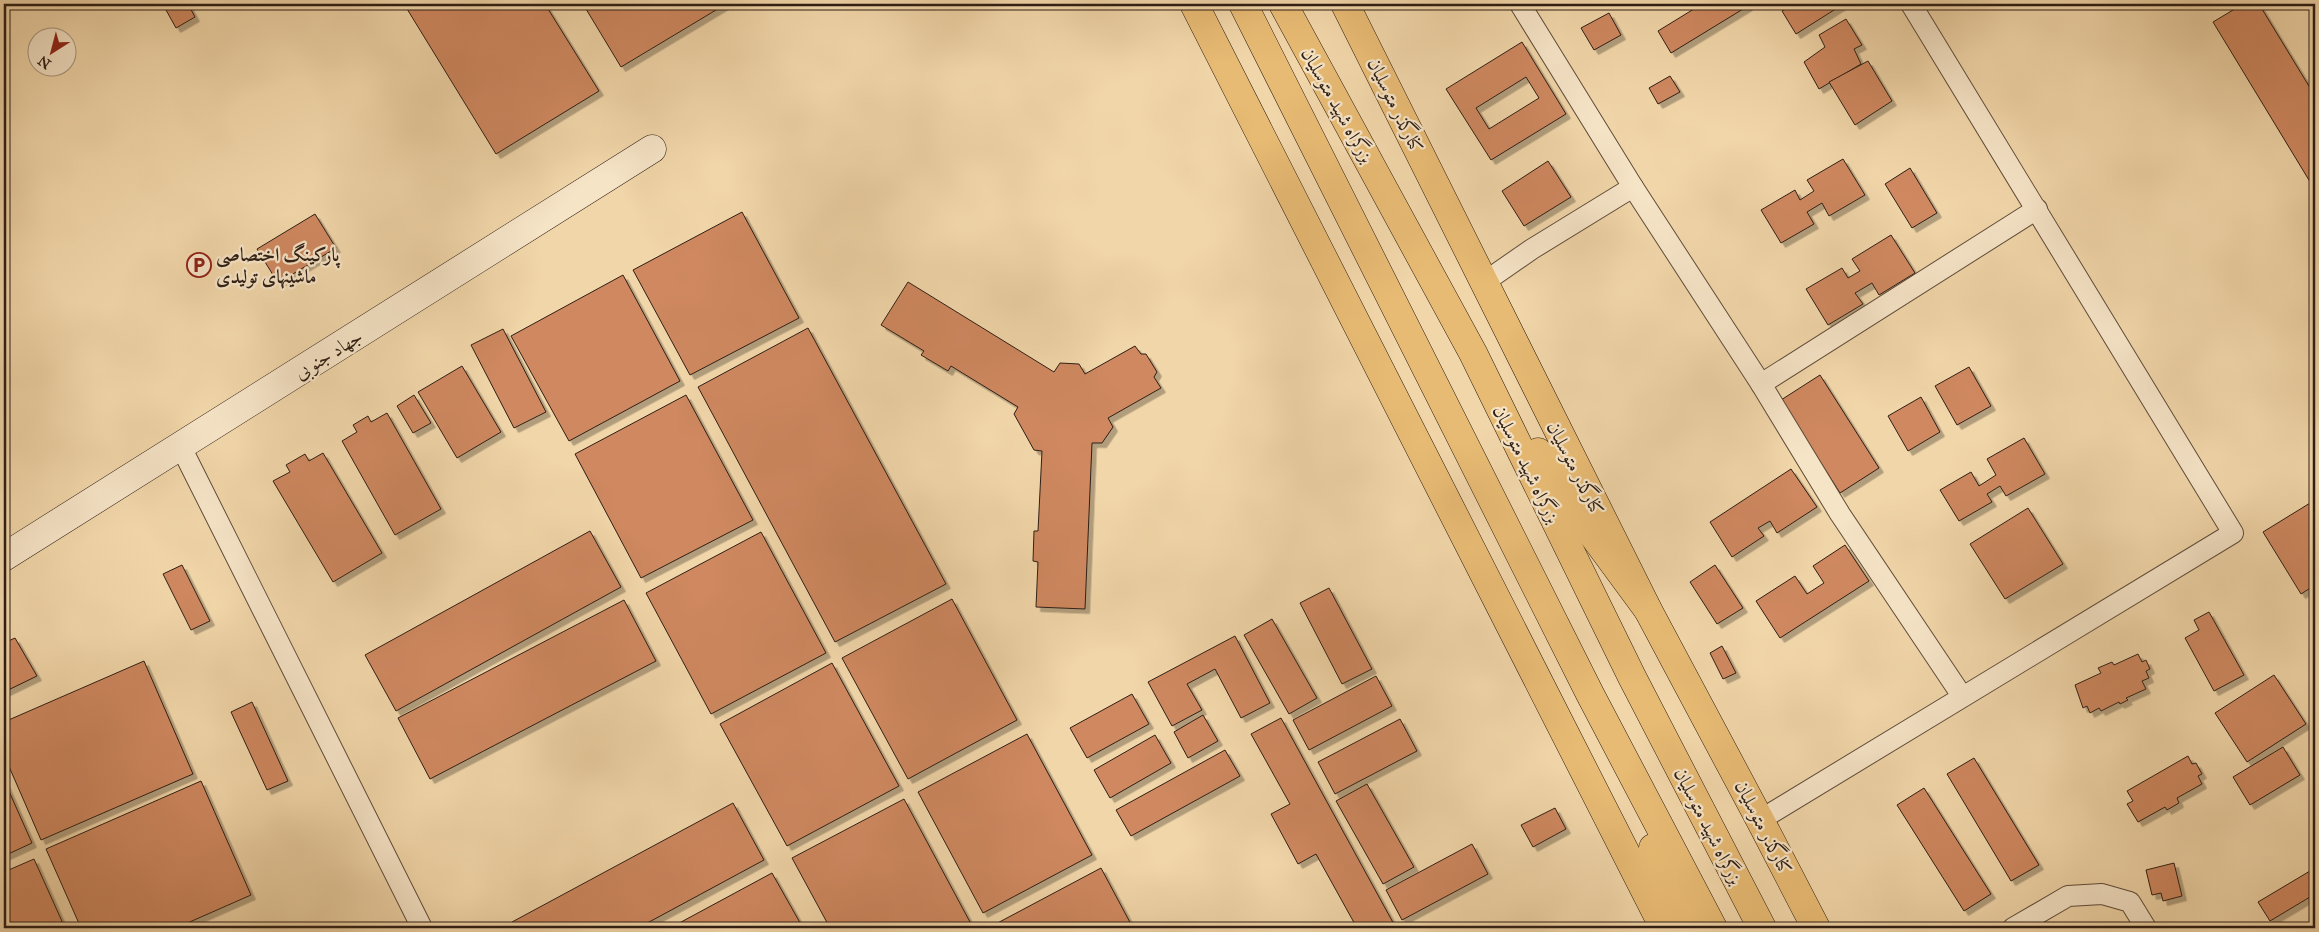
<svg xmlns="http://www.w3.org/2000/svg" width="2319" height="932" font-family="'IM FELL Great Primer',Amiri,serif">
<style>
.building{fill:#cf8860;stroke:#2e1e14;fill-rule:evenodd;filter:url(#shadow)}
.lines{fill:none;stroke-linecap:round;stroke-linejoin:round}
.street-casing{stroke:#5f4c39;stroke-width:22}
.secondary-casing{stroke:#2e1e14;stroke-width:29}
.primary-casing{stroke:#2e1e14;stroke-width:29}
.highway-casing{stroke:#2e1e14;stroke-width:29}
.street{stroke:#f6e4c7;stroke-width:20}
.secondary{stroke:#f6e4c7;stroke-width:28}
.primary{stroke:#e8bb74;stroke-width:28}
.highway{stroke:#e8bb74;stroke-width:28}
.labels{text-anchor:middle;stroke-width:4.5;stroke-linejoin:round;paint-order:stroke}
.street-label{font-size:19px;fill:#2e1e14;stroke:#f6e4c7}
.poi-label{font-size:19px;font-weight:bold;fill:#2e1e14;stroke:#f6e4c7;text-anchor:start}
</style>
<defs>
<filter id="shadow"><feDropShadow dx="4.5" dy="4.5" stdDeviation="0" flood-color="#0004"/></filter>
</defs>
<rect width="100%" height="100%" fill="#f1d6a9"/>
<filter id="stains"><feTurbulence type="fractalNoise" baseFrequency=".004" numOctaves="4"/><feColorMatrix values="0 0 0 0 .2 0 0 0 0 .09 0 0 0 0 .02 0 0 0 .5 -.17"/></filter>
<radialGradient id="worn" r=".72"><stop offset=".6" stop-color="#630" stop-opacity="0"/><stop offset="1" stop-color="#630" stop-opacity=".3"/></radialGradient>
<g class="building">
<polygon points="177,4 188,4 195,17 176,28 166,10"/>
<polygon points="404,4 545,4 599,91 496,154"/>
<polygon points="583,4 726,4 621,67"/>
<polygon points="1702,4 1747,4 1748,6 1671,53 1658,31"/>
<polygon points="1794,4 1841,4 1842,5 1796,34 1782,11"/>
<polygon points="2243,4 2259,4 2315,96 2315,190 2213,22"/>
<polygon points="1609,13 1621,35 1594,50 1581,28"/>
<polygon points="1846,19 1862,45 1854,49 1861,64 1819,89 1804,62 1825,47 1819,35"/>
<path d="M1522,42L1566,114L1491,160L1446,89ZM1526,77L1539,98L1489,129L1476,108Z"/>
<polygon points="1868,61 1892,101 1855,125 1829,82"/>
<polygon points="1670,76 1680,92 1658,104 1649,88"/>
<polygon points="1843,159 1865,195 1829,216 1822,203 1807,212 1814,224 1781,243 1761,210 1795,190 1800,200 1814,191 1807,180"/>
<polygon points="1548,161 1571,197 1524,226 1502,191"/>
<polygon points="1910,168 1937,213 1912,228 1885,184"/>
<polygon points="742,212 799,318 690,375 633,270"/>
<polygon points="315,214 336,248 278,283 257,249"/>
<polygon points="1891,235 1915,273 1879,295 1872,283 1855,293 1863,304 1828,325 1806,289 1842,268 1848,278 1860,271 1852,259"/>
<polygon points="623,275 680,381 569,441 511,336"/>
<polygon points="908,282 1054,372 1060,363 1079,364 1085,374 1135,346 1141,354 1146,354 1157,372 1154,377 1161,388 1108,418 1113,427 1102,443 1092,443 1085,609 1036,607 1038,562 1033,561 1034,531 1038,531 1042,451 1034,450 1014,414 1018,407 951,366 948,371 921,355 924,351 881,325"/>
<polygon points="808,328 946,584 835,642 698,387"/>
<polygon points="503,329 546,412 514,428 471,345"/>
<polygon points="462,366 501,432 457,458 418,392"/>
<polygon points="1969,367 1991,406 1957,425 1935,386"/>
<polygon points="1820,375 1879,468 1840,493 1781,400"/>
<polygon points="414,395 431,423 413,433 397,406"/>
<polygon points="686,395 753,520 641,578 575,454"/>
<polygon points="1921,397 1940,432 1908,451 1888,416"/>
<polygon points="387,413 441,509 395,535 342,441 357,432 353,425 368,416 371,422"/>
<polygon points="2024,438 2045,474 2006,496 2000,486 1987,494 1992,502 1959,521 1940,490 1971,472 1979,486 1996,475 1987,459"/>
<polygon points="323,453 382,553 333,582 273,481 290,472 286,465 305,454 309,461"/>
<polygon points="1791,469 1817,507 1777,533 1770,521 1758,528 1764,536 1732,557 1710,522"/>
<polygon points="2315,500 2315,585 2301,594 2263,532"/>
<polygon points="2028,508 2063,564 2005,599 1970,544"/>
<polygon points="590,531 621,587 396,711 365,655"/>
<polygon points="761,532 826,653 711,714 646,593"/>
<polygon points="1845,545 1869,581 1780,638 1756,601 1795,576 1807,594 1824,583 1813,566"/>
<polygon points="182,565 210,621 191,630 163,574"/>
<polygon points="1715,565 1743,608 1717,624 1690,582"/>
<polygon points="1329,588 1372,669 1342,684 1300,603"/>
<polygon points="952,599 1017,720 908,779 842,658"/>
<polygon points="624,600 656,661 430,779 398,718"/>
<polygon points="2209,612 2244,675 2214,691 2185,638 2199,630 2194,620"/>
<polygon points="1272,619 1317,698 1289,714 1244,635"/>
<polygon points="1235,636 1270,703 1241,718 1215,669 1187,684 1202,710 1172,726 1148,682"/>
<polygon points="15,638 37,676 4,692 4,643"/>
<polygon points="1722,646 1736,673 1723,679 1710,653"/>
<polygon points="2138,654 2142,662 2146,660 2150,669 2146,671 2149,678 2142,681 2146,689 2126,698 2128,700 2120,704 2119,702 2101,711 2099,708 2090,713 2087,706 2083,708 2075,685 2101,673 2098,668 2112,662 2114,665"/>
<polygon points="144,661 193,774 41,840 4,755 4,722"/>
<polygon points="832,663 899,786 787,846 720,724"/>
<polygon points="2274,675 2306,724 2247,762 2215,713"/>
<polygon points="1376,676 1392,706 1309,750 1293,720"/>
<polygon points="1132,694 1149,724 1087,758 1070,728"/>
<polygon points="252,702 288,781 267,790 231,712"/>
<polygon points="1203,715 1218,741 1188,758 1174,732"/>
<polygon points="1281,718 1396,928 1357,928 1316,854 1298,864 1271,814 1290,804 1251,734"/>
<polygon points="1400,719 1417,751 1335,794 1318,762"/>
<polygon points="1027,734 1092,855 983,913 918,792"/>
<polygon points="1155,735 1171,763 1110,798 1094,770"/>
<polygon points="2283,747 2300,775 2250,805 2233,777"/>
<polygon points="1225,750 1240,776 1131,836 1116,810"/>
<polygon points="2188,756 2192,764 2196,763 2202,774 2198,776 2202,784 2177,798 2179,803 2167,810 2165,807 2138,822 2127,804 2133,801 2127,791"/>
<polygon points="1974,758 2039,865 2011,881 1947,774"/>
<polygon points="4,780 32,843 4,856"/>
<polygon points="201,781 251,895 176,928 81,928 46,849"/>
<polygon points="1367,784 1414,867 1383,884 1336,801"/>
<polygon points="1924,788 1991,894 1964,911 1897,805"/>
<polygon points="904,799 970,922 959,928 830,928 792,858"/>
<polygon points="733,803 764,860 638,928 515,928 512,922"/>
<polygon points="1555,808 1566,829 1533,847 1521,825"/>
<polygon points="1472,844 1488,874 1402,920 1386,890"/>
<polygon points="34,859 65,928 4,928 4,872"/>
<polygon points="2174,863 2182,896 2163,901 2161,893 2152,895 2146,870"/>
<polygon points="1101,868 1133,928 991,928 990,927"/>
<polygon points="2310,871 2315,880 2315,894 2270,921 2258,902"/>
<polygon points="772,873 803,928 670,928"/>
</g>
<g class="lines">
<defs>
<g id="street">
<polyline points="1520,4 1633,187 1761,384 1840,514 1962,696"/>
<polyline points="1483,283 1532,249 1633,187"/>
<polyline points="1761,384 2037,209"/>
<polyline points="181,447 422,928"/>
<polyline points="1760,820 2233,533 1911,4"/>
<polyline points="2013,928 2068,896 2102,894 2130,902 2146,928"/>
</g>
<polyline id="secondary" points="4,557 652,149"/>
<g id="primary">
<polyline points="1194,4 1664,928"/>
<polyline points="1345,4 1648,610 1760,820 1816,928"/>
</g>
<g id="highway">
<polyline points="1243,4 1590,694 1713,928"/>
<polyline points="1283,4 1473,353 1632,677 1762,928"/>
<polyline points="1538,452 1592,534 1648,610"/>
<polyline points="1653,848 1686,928"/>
</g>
</defs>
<use href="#street" class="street-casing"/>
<use href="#secondary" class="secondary-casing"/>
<use href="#primary" class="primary-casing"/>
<use href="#highway" class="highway-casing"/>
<use href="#street" class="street"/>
<use href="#secondary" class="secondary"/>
<use href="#primary" class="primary"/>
<use href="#highway" class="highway"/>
</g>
<defs>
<symbol id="parking-ring" viewBox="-11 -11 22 22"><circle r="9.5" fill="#f6e4c7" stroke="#8f2418" stroke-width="1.5"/><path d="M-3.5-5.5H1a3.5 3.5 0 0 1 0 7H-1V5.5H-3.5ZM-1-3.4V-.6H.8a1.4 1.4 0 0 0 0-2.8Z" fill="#8f2418"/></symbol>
</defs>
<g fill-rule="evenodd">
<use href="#parking-ring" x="185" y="251" width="28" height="28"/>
</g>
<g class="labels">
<g class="street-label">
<text transform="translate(1338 105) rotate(61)" y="7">بزرگراه شهید متوسلیان</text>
<text transform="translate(1396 105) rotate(64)" y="7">کنارگذر متوسلیان</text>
<text transform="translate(328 354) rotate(-32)" y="7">جهاد جنوبی</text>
<text transform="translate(1527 464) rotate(64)" y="7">بزرگراه شهید متوسلیان</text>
<text transform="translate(1576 468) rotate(63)" y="7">کنارگذر متوسلیان</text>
<text transform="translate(1709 826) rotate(63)" y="7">بزرگراه شهید متوسلیان</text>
<text transform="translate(1764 827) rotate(63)" y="7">کنارگذر متوسلیان</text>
</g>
<g class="poi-label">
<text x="216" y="261">پارکینگ اختصاصی<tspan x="216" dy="22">ماشینهای تولیدی</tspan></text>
</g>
</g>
<rect width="2319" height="932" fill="none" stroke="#f1d6a9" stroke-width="20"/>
<rect x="5" y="5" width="2309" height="922" fill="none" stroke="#2e1e14" stroke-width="2.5"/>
<rect x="10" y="10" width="2299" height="912" fill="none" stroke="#2e1e14"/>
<g transform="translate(52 52) rotate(216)"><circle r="24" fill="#f6e4c7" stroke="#a6957f"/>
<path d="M0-4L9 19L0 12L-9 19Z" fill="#8f2418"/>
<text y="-8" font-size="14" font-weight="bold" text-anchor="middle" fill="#2e1e14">N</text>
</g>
<rect width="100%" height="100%" filter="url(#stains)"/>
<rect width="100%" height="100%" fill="url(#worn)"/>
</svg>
